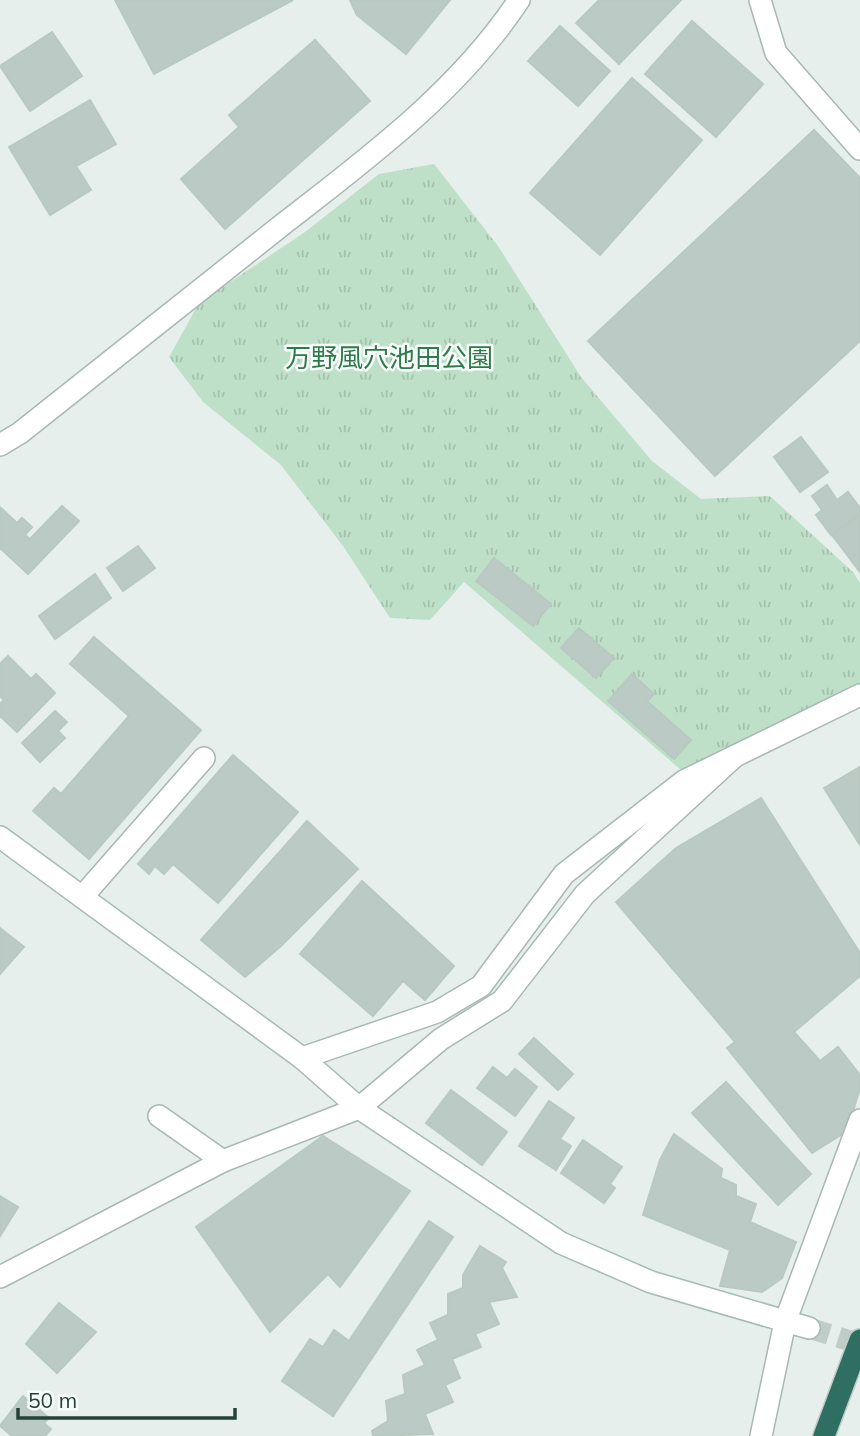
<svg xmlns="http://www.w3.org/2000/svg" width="860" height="1436" font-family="Mulish,'Noto Sans JP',sans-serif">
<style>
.park{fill:url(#park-tufts)}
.building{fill:#bbcac4;stroke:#b8c9c2;stroke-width:2}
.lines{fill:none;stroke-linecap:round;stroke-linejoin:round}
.secondary-tunnel{stroke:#bfccc8;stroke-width:21;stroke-dasharray:21 10;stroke-linecap:butt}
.street-casing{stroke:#a8b8b2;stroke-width:24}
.secondary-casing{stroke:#a4bbb3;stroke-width:24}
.highway-casing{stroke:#c2cac8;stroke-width:24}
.street{stroke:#fff;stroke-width:21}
.secondary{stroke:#fff;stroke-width:21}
.highway{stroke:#2f6f62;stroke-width:21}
.labels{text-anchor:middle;stroke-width:5;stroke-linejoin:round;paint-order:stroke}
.park-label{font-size:26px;fill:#2d7a4b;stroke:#f7fbf9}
</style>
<defs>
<pattern id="park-tufts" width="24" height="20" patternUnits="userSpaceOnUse" patternTransform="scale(1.75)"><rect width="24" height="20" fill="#bfe0c8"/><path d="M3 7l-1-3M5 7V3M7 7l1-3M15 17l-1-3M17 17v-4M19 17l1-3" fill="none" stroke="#a4c1ad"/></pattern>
</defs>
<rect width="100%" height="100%" fill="#e6efeb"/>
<polygon class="park" points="434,164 498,246 581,377 652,461 701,499 770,496 853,572 860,583 860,687 725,754 681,770 464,582 430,620 390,618 343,546 281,465 203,402 169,357 199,303 305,232 379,174"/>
<g class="building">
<polygon points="115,0 293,0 154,74"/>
<polygon points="350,0 450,0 406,54 357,15"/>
<polygon points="599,0 681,0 619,64 576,23"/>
<polygon points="692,21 763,84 716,137 645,74"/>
<polygon points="560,26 610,71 578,106 528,61"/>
<polygon points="52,32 82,76 30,111 0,66"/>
<polygon points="315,40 370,101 225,229 181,179 239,127 229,115"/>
<polygon points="632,78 702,140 600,255 530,193"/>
<polygon points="90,100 116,144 76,166 91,190 50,215 9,147"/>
<polygon points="814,130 860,178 860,341 715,476 588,341"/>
<polygon points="801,437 828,472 800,492 774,457"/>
<polygon points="827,485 837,500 848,492 860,508 860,514 831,535 816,515 822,510 812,496"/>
<polygon points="62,506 79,521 28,574 0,548 0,507 17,523 22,518 32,527 25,535 30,539"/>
<polygon points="859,516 860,518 860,572 832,535"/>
<polygon points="138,546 155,568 123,591 107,568"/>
<polygon points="494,558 551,604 533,626 476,581"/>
<polygon points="95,574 111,598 55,639 39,616"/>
<polygon points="579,628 614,658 596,678 561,648"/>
<polygon points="94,637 201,730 89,859 33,811 54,788 61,794 129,716 70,664"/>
<polygon points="8,656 31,679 36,674 55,693 17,732 0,716 0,704 4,700 0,696 0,664"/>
<polygon points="632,674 654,694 647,701 691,740 674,759 608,701"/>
<polygon points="55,711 67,722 58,731 65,738 40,762 22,743"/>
<polygon points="233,755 298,812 218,903 173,864 164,874 155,866 149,874 138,864"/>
<polygon points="860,767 860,845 824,788"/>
<polygon points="761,798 860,953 860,976 794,1032 820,1061 838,1047 860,1075 860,1088 847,1131 812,1153 727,1048 735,1042 616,902 676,848"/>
<polygon points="307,821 358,869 281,946 245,977 201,940"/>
<polygon points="362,881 454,966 425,1000 403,981 373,1016 300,954"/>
<polygon points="0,928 24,947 0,974"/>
<polygon points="534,1038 573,1074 558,1090 519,1054"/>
<polygon points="493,1067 507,1078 515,1069 537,1087 515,1116 477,1088"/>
<polygon points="726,1082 811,1174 778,1205 692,1113"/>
<polygon points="451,1090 507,1132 482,1165 426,1123"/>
<polygon points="549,1101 574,1118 560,1139 571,1146 556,1170 519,1146"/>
<polygon points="674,1134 722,1169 721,1178 736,1185 736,1196 756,1204 750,1222 796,1242 782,1278 762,1292 720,1286 730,1250 643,1215 660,1160"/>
<polygon points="323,1136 410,1191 340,1287 328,1274 270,1332 196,1227"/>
<polygon points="583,1140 622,1167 610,1184 615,1188 604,1203 561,1173"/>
<polygon points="0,1196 18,1207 0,1236"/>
<polygon points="429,1221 453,1237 333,1416 282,1381 310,1339 323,1347 334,1330 349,1341"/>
<polygon points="480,1246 506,1262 502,1268 517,1297 489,1302 499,1324 475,1334 481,1347 452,1359 460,1378 445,1385 453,1402 425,1414 433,1434 373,1436 372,1431 388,1421 386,1401 405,1394 403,1375 425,1365 417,1350 438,1340 430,1323 448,1315 448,1294 463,1288 463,1275"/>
<polygon points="59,1303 96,1332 57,1373 26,1344"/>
<polygon points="23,1396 49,1418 44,1423 51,1429 45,1436 12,1436 0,1426"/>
</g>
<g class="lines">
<polyline class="secondary-tunnel" points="809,1328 860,1344"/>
<defs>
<g id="street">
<polyline points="760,0 776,53 860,149"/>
<path d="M0,445L20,433C107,364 194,294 282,225C367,159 459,91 519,0"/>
<polyline points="82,897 204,758"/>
<polyline points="302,1058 437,1012 481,986 564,874 684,781 860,695"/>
<polyline points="159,1116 223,1161"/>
<polyline points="0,1277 223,1161 359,1108 441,1039 502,1001 585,894 735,756"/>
<polyline points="761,1436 785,1322 860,1120"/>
</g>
<polyline id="secondary" points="0,837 302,1058 359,1108 561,1243 651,1282 809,1328"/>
<polyline id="highway" points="824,1436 860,1340"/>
</defs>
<use href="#street" class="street-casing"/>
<use href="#secondary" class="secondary-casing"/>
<use href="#highway" class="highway-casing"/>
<use href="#street" class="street"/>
<use href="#secondary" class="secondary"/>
<use href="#highway" class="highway"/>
</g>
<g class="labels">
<g class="park-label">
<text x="389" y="367">万野風穴池田公園</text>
</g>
</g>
<path d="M18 1408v10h217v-10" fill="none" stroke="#24423a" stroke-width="3.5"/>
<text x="28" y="1408" font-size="21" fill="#24423a" stroke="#f7fbf9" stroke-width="5" paint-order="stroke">50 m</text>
</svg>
